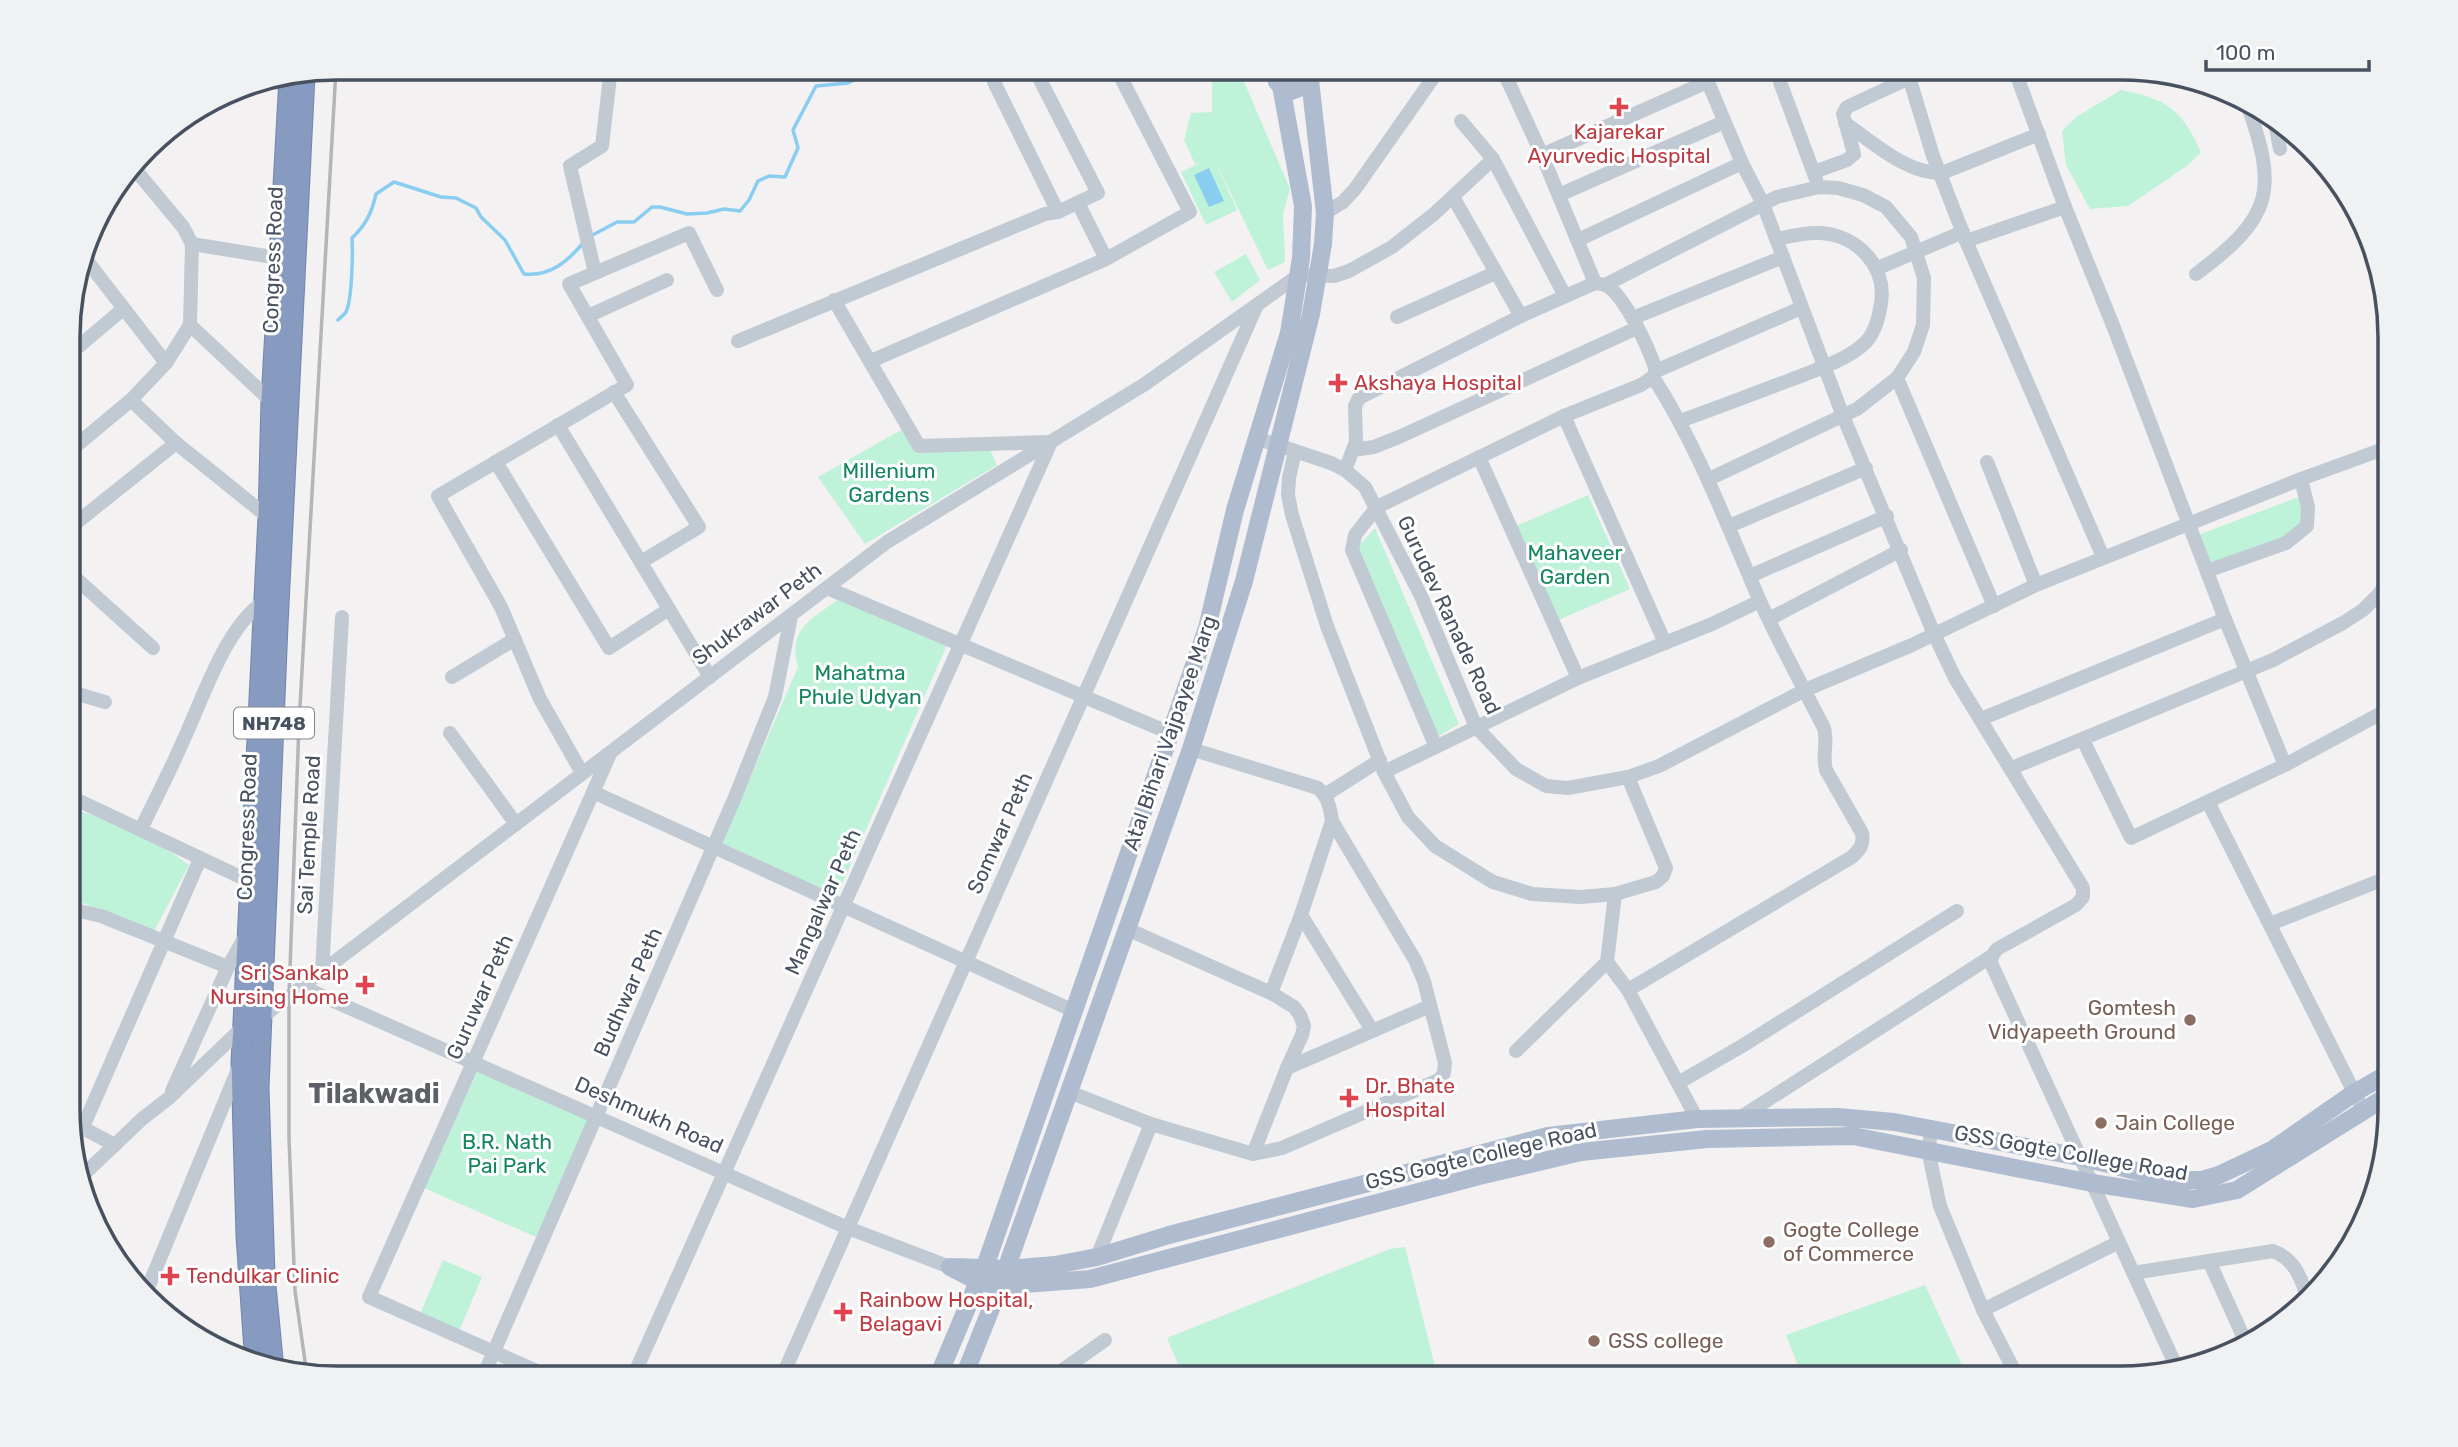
<svg xmlns="http://www.w3.org/2000/svg" width="2458" height="1447" font-family="Rubik,sans-serif">
<style>
.green{fill:#bef2d9}
.water{fill:#89cdf0}
.lines{fill:none;stroke-linecap:round;stroke-linejoin:round}
.stream{stroke:#89cdf0;stroke-width:3.5}
.highway-casing{stroke:#7286ad;stroke-width:21}
.minor{stroke:#c1c9d3;stroke-width:14}
.major{stroke:#afbcd0;stroke-width:18}
.highway{stroke:#879bc1;stroke-width:19}
.rail{stroke:#b3b5bb;stroke-width:3.5}
.health-dot{fill:#e0444e;stroke:#fff;stroke-width:2.5}
.education-dot{fill:#8d6e63;stroke:#fff;stroke-width:2.5}
.labels{text-anchor:middle;stroke-width:6;stroke-linejoin:round;paint-order:stroke}
.shield{fill:#fff;stroke:#7e858f;stroke-width:2}
.shield-label{font-size:19px;font-weight:bold;fill:#47515f}
.health-label{font-size:21px;fill:#be3a42;stroke:#fff;text-anchor:start}
.street-label{font-size:21px;fill:#47515f;stroke:#fff}
.park-label{font-size:21px;fill:#13865c;stroke:#fff}
.education-label{font-size:21px;fill:#785e54;stroke:#fff;text-anchor:start}
.district-label{font-size:28px;font-weight:bold;fill:#5d6066;stroke:#fff}
.rim{fill:none;stroke:#47515f;stroke-width:3.5}
</style>
<rect width="100%" height="100%" fill="#f3f1f1"/>
<g class="green">
<polygon points="1212,68 1238,68 1290,189 1283,214 1285,262 1268,270 1213,157 1237,210 1233,212 1206,225 1181,172 1200,163 1195,164 1184,140 1191,113 1212,112"/>
<path d="M2121,90C2167,99 2181,109 2201,152L2188,165L2128,206L2090,209L2066,165L2062,131L2076,117Z"/>
<polygon points="2361,221 2376,251 2389,320 2389,333 2379,331"/>
<polygon points="1246,254 1260,280 1232,302 1214,272"/>
<polygon points="903,429 916,450 989,448 997,465 865,544 818,477"/>
<polygon points="1588,495 1630,589 1556,621 1514,527"/>
<polygon points="2301,496 2303,524 2284,541 2210,566 2198,535"/>
<polygon points="1375,528 1459,724 1432,740 1356,549"/>
<path d="M839,599L947,645L836,898L720,848L798,667C787,629 812,619 839,599Z"/>
<polygon points="71,809 135,827 189,865 153,933 86,904 71,900"/>
<polygon points="477,1071 589,1121 536,1237 424,1188"/>
<polygon points="1405,1247 1438,1378 1184,1378 1167,1338 1390,1249"/>
<polygon points="443,1260 482,1277 459,1331 420,1314"/>
<polygon points="1925,1285 1968,1378 1803,1378 1786,1335"/>
</g>
<polygon class="water" points="1209,168 1224,201 1209,207 1194,175"/>
<g class="lines">
<g class="stream">
<polyline points="589,237 617,222 634,222 652,207 660,207 687,214 707,213 724,209 740,211 749,200 758,181 769,176 785,177 798,148 793,130 816,86 848,83 877,68"/>
<path d="M338,320C340,318 344,315 346,312C352,300 353,253 352,238C366,225 372,212 376,194L394,182L441,197L456,198L476,208L481,217L505,240L524,274C550,277 568,261 584,242"/>
</g>
<defs>
<g id="highway">
<polyline points="255,1364 246,1236 241,1063 268,517 271,401 289,78"/>
<polyline points="274,1370 265,1275 259,1088 278,625 305,75"/>
</g>
</defs>
<use href="#highway" class="highway-casing"/>
<g class="minor">
<polyline points="1502,68 1542,155 1595,283"/>
<polyline points="1702,68 1742,163 1763,204 1843,416 1934,634 1955,678 2083,888 2083,897 2076,905 1997,949 1992,956 1991,963 2176,1366"/>
<polyline points="1785,68 1780,75 1780,82 1816,179"/>
<polyline points="2014,68 2065,207 2114,328 2225,619 2285,765"/>
<polyline points="1909,77 1933,156 1966,241 2103,557"/>
<polyline points="994,82 1058,212"/>
<polyline points="1461,121 1493,159 1565,296"/>
<path d="M1845,123C1872,142 1907,174 1942,173L2039,134"/>
<polyline points="2275,123 2280,149"/>
<polyline points="1542,155 1707,82"/>
<polyline points="1814,172 1847,160 1854,154 1843,114 1847,107 1931,68"/>
<polyline points="1559,195 1724,122"/>
<polyline points="1453,197 1521,316"/>
<polyline points="1078,203 1106,259"/>
<polyline points="1325,213 1343,202 1355,189 1440,68"/>
<polyline points="1578,240 1742,163"/>
<polyline points="1966,241 2065,207"/>
<polyline points="192,244 279,258"/>
<polyline points="84,257 166,363"/>
<polyline points="1878,268 1963,232"/>
<polyline points="595,273 570,166 602,146 611,68"/>
<path d="M2196,274C2274,216 2278,190 2246,101"/>
<polyline points="1605,285 1777,197 1819,187 1838,188 1863,195 1886,207 1911,237 1924,278 1923,325 1914,352 1897,378 1857,409 1709,479"/>
<polyline points="588,316 667,280"/>
<polyline points="1397,317 1495,273"/>
<polyline points="1633,318 1783,257"/>
<polyline points="190,325 271,401"/>
<polyline points="738,341 1045,214 1058,212 1098,193 1034,68"/>
<polyline points="71,353 123,309"/>
<polyline points="871,361 1106,259 1190,212 1116,68"/>
<polyline points="1656,371 1801,308"/>
<polyline points="1897,378 1994,606"/>
<polyline points="614,392 699,527 641,562"/>
<polyline points="131,400 176,443 268,517 275,519"/>
<polyline points="1564,416 1665,643"/>
<path d="M1680,421C1717,408 1753,394 1790,380C1813,371 1848,360 1866,342C1875,332 1879,317 1881,303C1887,266 1857,235 1820,233C1805,232 1791,236 1777,239"/>
<polyline points="558,425 710,677"/>
<polyline points="1256,438 1331,463 1345,470 1365,487 1421,596 1476,727 1516,769 1546,786 1568,788 1628,777 1659,766 1805,690 1912,645 2036,585 2301,479 2389,447"/>
<polyline points="71,450 131,400 166,363 190,325 192,244 183,227 134,168"/>
<polyline points="1353,450 1374,447 1399,437 1637,328"/>
<polyline points="1295,451 1289,478 1288,495 1292,515 1327,626 1384,772 1408,817 1435,846 1493,882 1532,894 1581,897 1615,894 1656,882 1663,876 1666,868 1628,777"/>
<polyline points="1479,457 1578,678"/>
<polyline points="496,462 609,648 669,609"/>
<polyline points="1987,462 2036,585"/>
<path d="M1345,470L1356,442L1355,406L1359,398L1521,316L1595,283C1596,283 1605,285 1606,285C1625,296 1650,350 1656,371L1653,377L1641,385L1564,416L1377,507L1355,535L1352,550L1436,747"/>
<polyline points="1729,526 1866,468"/>
<polyline points="71,527 176,443"/>
<polyline points="2207,571 2286,543 2307,526 2308,507 2301,479"/>
<polyline points="71,574 153,648"/>
<polyline points="1750,576 1887,516"/>
<polyline points="827,588 1170,733"/>
<polyline points="1769,619 1901,550"/>
<polyline points="452,677 515,639"/>
<polyline points="71,692 105,702"/>
<polyline points="1981,719 2225,619"/>
<polyline points="450,733 516,824"/>
<polyline points="2083,740 2131,838 2285,765 2389,709"/>
<path d="M1191,749L1318,788C1328,797 1330,807 1332,821L1301,915L1271,993"/>
<polyline points="2012,768 2273,660 2343,623 2363,610 2380,593 2389,578"/>
<polyline points="1384,772 1578,678 1712,624 1760,601"/>
<polyline points="582,773 540,699 501,607 438,496 627,385 569,284 689,233 717,290"/>
<polyline points="593,792 1074,1011"/>
<polyline points="1325,795 1380,760"/>
<polyline points="71,797 251,882"/>
<polyline points="2208,802 2363,1110"/>
<path d="M141,829C155,800 170,771 183,741C202,701 226,625 264,602"/>
<polyline points="71,909 101,916 228,967 246,935"/>
<polyline points="1301,915 1372,1030"/>
<polyline points="2270,924 2389,877"/>
<polyline points="1127,929 1271,993 1294,1007 1300,1015 1304,1026 1302,1035 1287,1068 1253,1154"/>
<polyline points="1607,962 1628,990 1697,1119"/>
<polyline points="322,971 342,617"/>
<polyline points="302,987 848,1228 950,1267"/>
<path d="M1628,990L1852,857C1860,849 1864,845 1862,833L1826,770C1822,756 1828,743 1824,728C1802,685 1779,643 1759,599C1726,523 1698,447 1653,377"/>
<polyline points="262,1017 887,542 1145,384 1299,275 1334,276 1349,271 1392,247 1434,214 1493,159"/>
<polyline points="1516,1051 1607,962 1615,894"/>
<polyline points="1287,1068 1430,1006"/>
<polyline points="1678,1083 1742,1046 1957,911"/>
<polyline points="172,1091 228,967"/>
<polyline points="1069,1092 1151,1124 1253,1154 1282,1148 1439,1080 1444,1073 1445,1063 1424,981 1415,960 1332,821"/>
<polyline points="1738,1119 1992,956"/>
<polyline points="71,1122 115,1145"/>
<polyline points="83,1127 200,859"/>
<polyline points="1932,1129 1928,1150 1940,1206 1983,1310 2018,1378"/>
<polyline points="82,1176 142,1119 169,1098 244,1026"/>
<polyline points="1097,1257 1151,1124"/>
<polyline points="2209,1261 2247,1345"/>
<path d="M2133,1273L2273,1251C2296,1260 2301,1279 2309,1301"/>
<polyline points="147,1290 239,1067"/>
<polyline points="1983,1310 2119,1242"/>
<polyline points="482,1379 735,797 775,697 791,616"/>
<polyline points="555,1379 369,1297 610,754"/>
<polyline points="632,1379 1051,442 919,446 834,300"/>
<polyline points="781,1379 1257,305"/>
<polyline points="1050,1379 1105,1340"/>
</g>
<g class="major">
<polyline points="1273,68 1277,82 1291,91 1307,85 1313,73"/>
<polyline points="950,1267 979,1282 1000,1286 1090,1279 1479,1176 1581,1152 1707,1139 1853,1136 2092,1183 2193,1199 2237,1190 2389,1095"/>
<polyline points="956,1267 1006,1269 1055,1265 1097,1257 1169,1235 1548,1136 1697,1119 1838,1117 1894,1122 2080,1157 2172,1180 2202,1180 2219,1175 2272,1150 2354,1093 2389,1073"/>
<polyline points="937,1379 988,1258 1207,628 1235,510 1289,333 1301,258 1303,206 1281,86"/>
<polyline points="963,1379 1000,1286 1191,749 1244,581 1311,314 1323,244 1325,213 1310,80"/>
</g>
<use href="#highway" class="highway"/>
<polyline class="rail" points="307,1375 295,1291 289,1138 289,996 299,724 336,69"/>
</g>
<g class="health-dot">
<path d="M1615.5 96.5h7v7h7v7h-7v7h-7v-7h-7v-7h7z"/>
<path d="M1334.5 372.5h7v7h7v7h-7v7h-7v-7h-7v-7h7z"/>
<path d="M361.5 974.5h7v7h7v7h-7v7h-7v-7h-7v-7h7z"/>
<path d="M1345.5 1087.5h7v7h7v7h-7v7h-7v-7h-7v-7h7z"/>
<path d="M166.5 1265.5h7v7h7v7h-7v7h-7v-7h-7v-7h7z"/>
<path d="M839.5 1301.5h7v7h7v7h-7v7h-7v-7h-7v-7h7z"/>
</g>
<g class="education-dot">
<circle cx="2190" cy="1020" r="7"/>
<circle cx="2101" cy="1123" r="7"/>
<circle cx="1769" cy="1242" r="7"/>
<circle cx="1594" cy="1341" r="7"/>
</g>
<g class="labels">
<rect class="shield" x="234" y="707.5" width="80" height="31" rx="5"/>
<g class="shield-label">
<text x="274" y="730">NH748</text>
</g>
<g class="health-label">
<text x="1619" y="139" text-anchor="middle">Kajarekar<tspan x="1619" dy="24">Ayurvedic Hospital</tspan></text>
<text x="1354" y="390">Akshaya Hospital</text>
<text x="349" y="980" text-anchor="end">Sri Sankalp<tspan x="349" dy="24">Nursing Home</tspan></text>
<text x="1365" y="1093">Dr. Bhate<tspan x="1365" dy="24">Hospital</tspan></text>
<text x="186" y="1283">Tendulkar Clinic</text>
<text x="859" y="1307">Rainbow Hospital,<tspan x="859" dy="24">Belagavi</tspan></text>
</g>
<g class="street-label">
<text transform="translate(273 260) rotate(-88)" y="7">Congress Road</text>
<text transform="translate(757 614) rotate(-37)" y="7">Shukrawar Peth</text>
<text transform="translate(1449 615) rotate(65)" y="7">Gurudev Ranade Road</text>
<text transform="translate(1170 733) rotate(-71)" y="7">Atal Bihari Vajpayee Marg</text>
<text transform="translate(247 827) rotate(-88)" y="7">Congress Road</text>
<text transform="translate(1000 833) rotate(-66)" y="7">Somwar Peth</text>
<text transform="translate(309 835) rotate(-87)" y="7">Sai Temple Road</text>
<text transform="translate(823 902) rotate(-66)" y="7">Mangalwar Peth</text>
<text transform="translate(628 992) rotate(-66)" y="7">Budhwar Peth</text>
<text transform="translate(480 997) rotate(-66)" y="7">Guruwar Peth</text>
<text transform="translate(649 1115) rotate(24)" y="7">Deshmukh Road</text>
<text transform="translate(2071 1153) rotate(10)" y="7">GSS Gogte College Road</text>
<text transform="translate(1481 1156) rotate(-13)" y="7">GSS Gogte College Road</text>
</g>
<g class="park-label">
<text x="889" y="478">Millenium<tspan x="889" dy="24">Gardens</tspan></text>
<text x="1575" y="560">Mahaveer<tspan x="1575" dy="24">Garden</tspan></text>
<text x="860" y="680">Mahatma<tspan x="860" dy="24">Phule Udyan</tspan></text>
<text x="507" y="1149">B.R. Nath<tspan x="507" dy="24">Pai Park</tspan></text>
</g>
<g class="education-label">
<text x="2176" y="1015" text-anchor="end">Gomtesh<tspan x="2176" dy="24">Vidyapeeth Ground</tspan></text>
<text x="2115" y="1130">Jain College</text>
<text x="1783" y="1237">Gogte College<tspan x="1783" dy="24">of Commerce</tspan></text>
<text x="1608" y="1348">GSS college</text>
</g>
<g class="district-label">
<text x="374" y="1103">Tilakwadi</text>
</g>
</g>
<path d="M0 0H2458V1447H0ZM337 80H2121A257 257 0 0 1 2378 337V1109A257 257 0 0 1 2121 1366H337A257 257 0 0 1 80 1109V337A257 257 0 0 1 337 80Z" fill="#f0f1f2" fill-rule="evenodd"/>
<path class="rim" d="M337 80H2121A257 257 0 0 1 2378 337V1109A257 257 0 0 1 2121 1366H337A257 257 0 0 1 80 1109V337A257 257 0 0 1 337 80Z"/>
<path d="M2206 60v10h163v-10" fill="none" stroke="#47515f" stroke-width="3.5"/>
<text x="2216" y="60" font-size="21" fill="#47515f" stroke="#ffffff" stroke-width="5" paint-order="stroke">100 m</text>
</svg>
